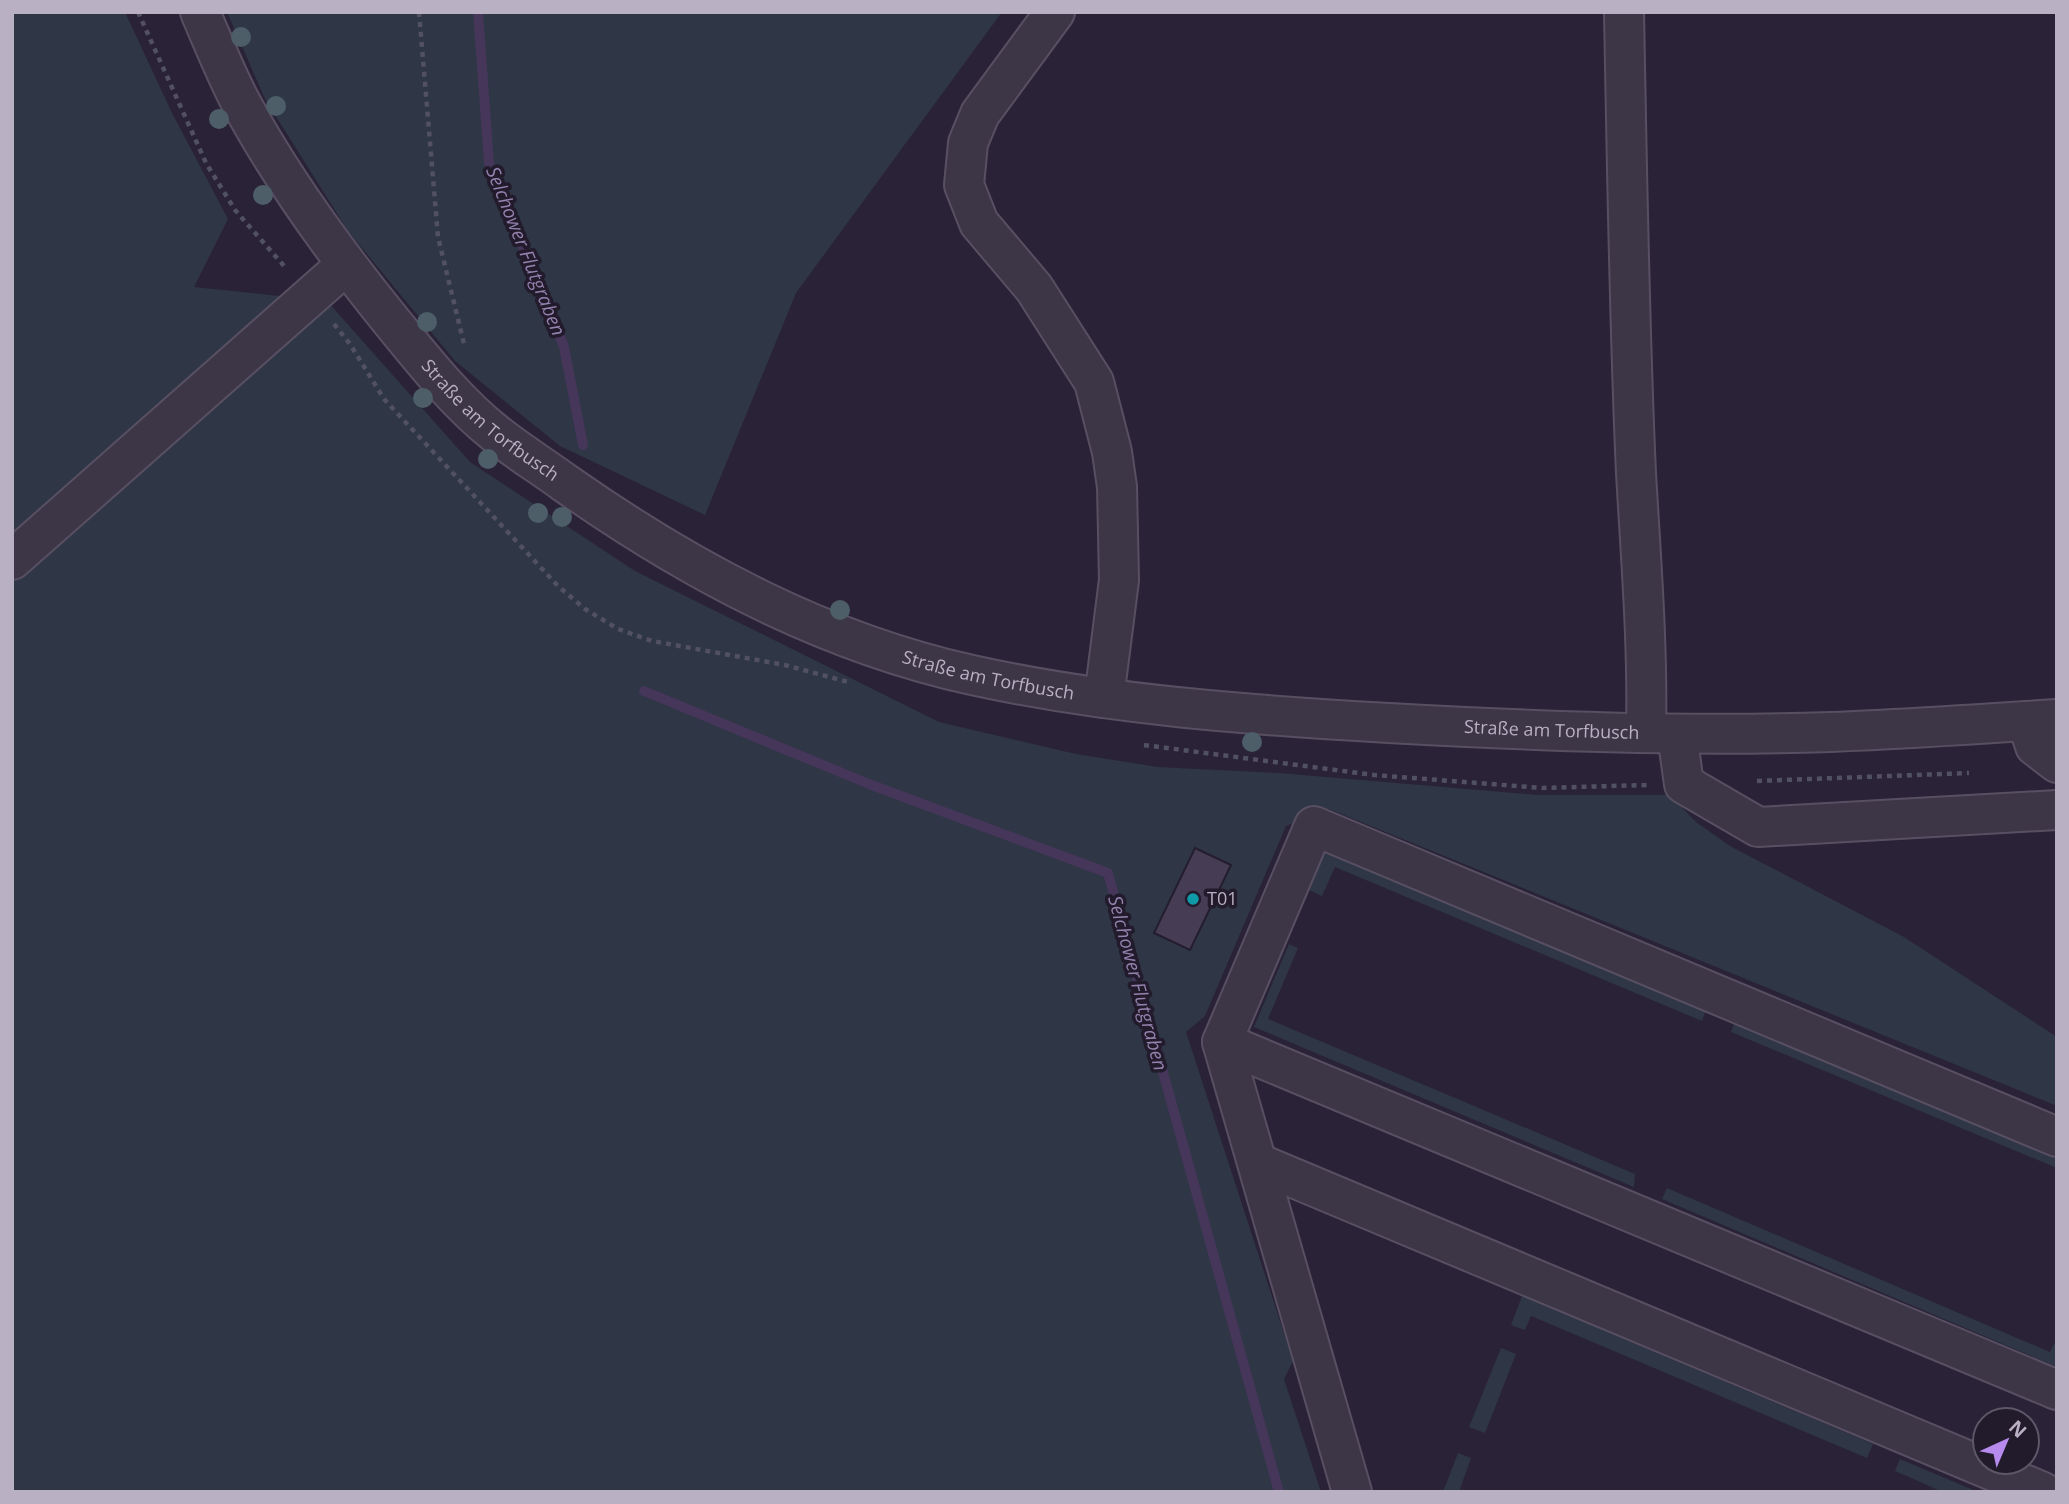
<svg xmlns="http://www.w3.org/2000/svg" width="2069" height="1504" font-family="'Open Sans',sans-serif">
<style>
.green{fill:#2f3646}
.lines{fill:none;stroke-linecap:round;stroke-linejoin:round}
.stream{stroke:#45365a;stroke-width:10}
.building{fill:#463c54;stroke:#241d2e;stroke-width:2}
.minor-casing{stroke:#585062;stroke-width:42}
.path{stroke:#515162;stroke-width:4.5;stroke-dasharray:5 5;stroke-linecap:butt}
.minor{stroke:#3d3647;stroke-width:38}
.tree{fill:#4d5e69}
.culture-dot{fill:#0f9aa8;stroke:#221b2c;stroke-width:2.5}
.labels{text-anchor:middle;stroke-width:7;stroke-linejoin:round;paint-order:stroke}
.street-label{font-size:18px;fill:#b9b0c3;stroke:#221b2c}
.poi-label{font-size:18px;fill:#b9b0c3;stroke:#221b2c;text-anchor:start}
.water-label{font-size:19px;font-style:italic;fill:#9482ae;stroke:#221b2c}
</style>
<rect width="100%" height="100%" fill="#2a2236"/>
<g class="green">
<polygon points="12,12 125,12 172,113 228,219 194,287 327,301 470,462 635,571 939,722 1076,754 1158,767 1279,773 1538,795 1670,795 1696,822 1730,846 1904,937 2057,1037 2057,1106 1329,809 1286,826 1205,1016 1186,1032 1293,1361 1284,1379 1321,1492 12,1492"/>
<polygon points="227,12 1002,12 796,293 705,515 560,446 455,361 348,231 265,99"/>
<polygon points="1325,850 1706,1010 1702,1021 1335,867 1322,896 1309,890"/>
<polygon points="1289,944 1298,948 1268,1019 1635,1174 1634,1187 1254,1027"/>
<polygon points="1736,1019 2057,1152 2057,1168 1731,1032"/>
<polygon points="1667,1188 2050,1352 2057,1338 2057,1367 1662,1199"/>
<polygon points="1522,1296 1873,1444 1867,1458 1531,1316 1525,1330 1511,1325"/>
<polygon points="1501,1348 1516,1354 1485,1433 1469,1427"/>
<polygon points="1458,1453 1471,1458 1459,1492 1443,1492"/>
<polygon points="1900,1459 1978,1492 1943,1492 1895,1471"/>
</g>
<g class="lines">
<g class="stream">
<polyline points="478,12 489,163 564,347 583,445"/>
<polyline points="644,691 869,784 1108,873 1279,1492"/>
</g>
</g>
<polygon class="building" points="1195,848 1231,865 1190,950 1154,933"/>
<g class="lines">
<defs>
<g id="minor">
<path id="s1" d="M200,12C213,42 225,72 240,101C282,180 336,253 392,322C424,361 456,402 495,433C517,451 542,466 565,483C689,570 823,642 972,675C1108,705 1250,715 1389,723C1536,731 1684,737 1831,732C1906,729 1982,724 2057,719"/>
<polyline points="1055,12 980,114 968,143 964,185 979,223 1034,288 1094,382 1112,452 1117,487 1119,580 1104,698"/>
<path d="M1624,12C1627,166 1629,320 1636,473C1641,560 1648,646 1646,733"/>
<polyline points="12,560 346,265"/>
<polyline points="2027,721 2035,746 2057,763"/>
<polyline points="1677,734 1684,784 1758,827 2057,810"/>
<polyline points="1222,1042 2057,1390"/>
<polyline points="1258,1163 2043,1492"/>
<polyline points="1352,1492 1222,1042 1314,826 2057,1137"/>
</g>
</defs>
<use href="#minor" class="minor-casing"/>
<g class="path">
<polyline points="138,12 206,163 235,210 285,267"/>
<polyline points="419,12 438,237 465,348"/>
<polyline points="334,324 350,344 384,399 558,586 585,609 618,629 652,641 785,665 848,682"/>
<polyline points="1144,745 1374,775 1542,788 1647,785"/>
<polyline points="1757,781 1969,773"/>
</g>
<use href="#minor" class="minor"/>
</g>
<g class="tree">
<circle cx="241" cy="37" r="10"/>
<circle cx="276" cy="106" r="10"/>
<circle cx="219" cy="119" r="10"/>
<circle cx="263" cy="195" r="10"/>
<circle cx="427" cy="322" r="10"/>
<circle cx="423" cy="398" r="10"/>
<circle cx="488" cy="459" r="10"/>
<circle cx="538" cy="513" r="10"/>
<circle cx="562" cy="517" r="10"/>
<circle cx="840" cy="610" r="10"/>
<circle cx="1252" cy="742" r="10"/>
</g>
<circle class="culture-dot" cx="1193" cy="899" r="7"/>
<g class="labels">
<g class="street-label">
<text dy="6" stroke="none"><textPath href="#s1" startOffset="506">Straße am Torfbusch</textPath></text>
<text dy="6" stroke="none"><textPath href="#s1" startOffset="1073">Straße am Torfbusch</textPath></text>
<text dy="6" stroke="none"><textPath href="#s1" startOffset="1640">Straße am Torfbusch</textPath></text>
</g>
<g class="poi-label">
<text x="1207" y="905">T01</text>
</g>
<g class="water-label">
<text transform="translate(526 251) rotate(68)" y="7">Selchower Flutgraben</text>
<text transform="translate(1138 983) rotate(75)" y="7">Selchower Flutgraben</text>
</g>
</g>
<rect width="2069" height="1504" fill="none" stroke="#b9b0c3" stroke-width="28"/>
<g transform="translate(2006 1441) rotate(44)"><circle r="33" fill="#221b2c" stroke="#5e5768" stroke-width="2"/>
<path d="M0-5L12 26L0 18L-12 26Z" fill="#b78aee"/>
<text y="-10" font-size="19" font-weight="bold" text-anchor="middle" fill="#b9b0c3">N</text>
</g>
</svg>
